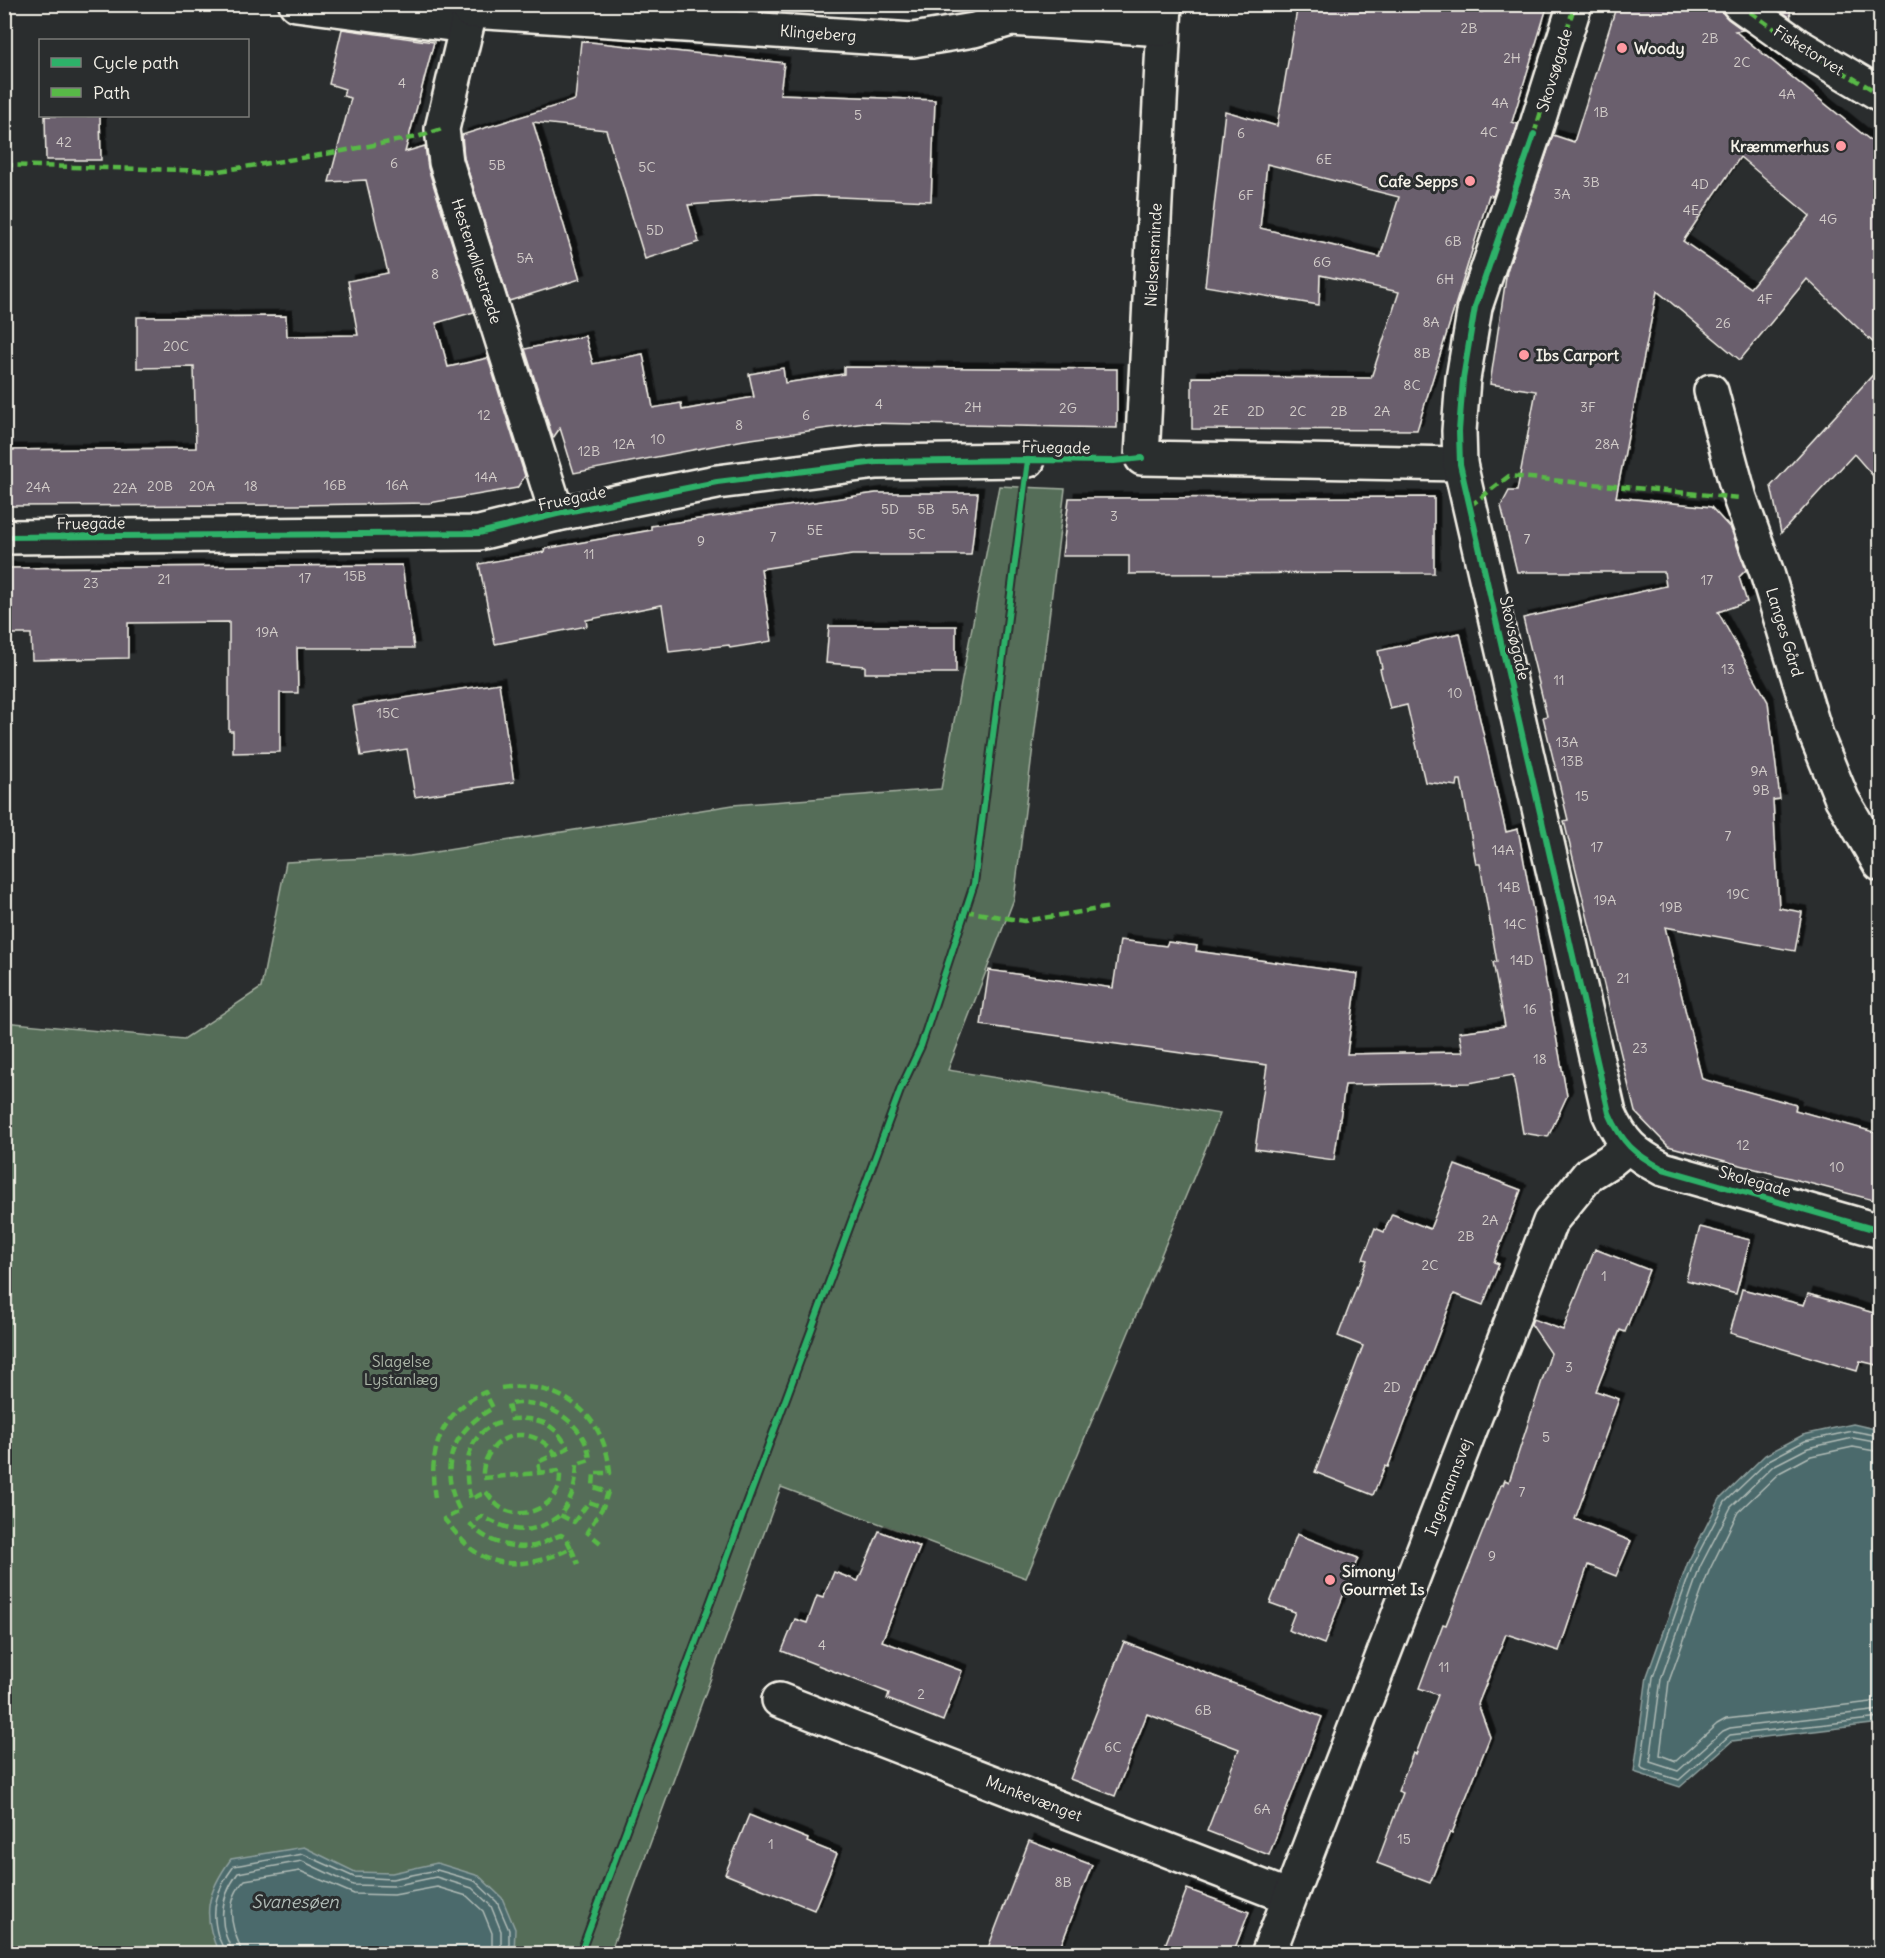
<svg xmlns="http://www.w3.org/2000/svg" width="1885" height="1958" font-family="Delius,sans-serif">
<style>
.green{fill:#556d59;stroke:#a4afa0;stroke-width:1.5}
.water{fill:#4b6a6c;stroke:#8fa09e;stroke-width:1.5}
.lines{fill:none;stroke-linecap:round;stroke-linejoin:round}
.shore{stroke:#b0bbb6;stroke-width:1.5}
.building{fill:#6b5f6d;stroke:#f4f1e8;stroke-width:1.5;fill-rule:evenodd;filter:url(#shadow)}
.street-casing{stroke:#f4f1e8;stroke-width:38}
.street{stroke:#2a2d2e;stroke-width:33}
.quiet{stroke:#58b947;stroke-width:4.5;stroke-dasharray:9 4.5;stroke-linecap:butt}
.cycleway-casing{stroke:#2a2d2e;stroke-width:10}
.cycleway{stroke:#2db169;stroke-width:6}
.poi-dot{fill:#ff9aa2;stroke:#2a2d2e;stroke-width:2}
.labels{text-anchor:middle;stroke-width:6;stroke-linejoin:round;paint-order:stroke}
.number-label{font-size:14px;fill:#d2ccc9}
.street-label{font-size:16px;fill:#f4f1e8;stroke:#2a2d2e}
.poi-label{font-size:16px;font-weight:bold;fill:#f4f1e8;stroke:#2a2d2e;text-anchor:start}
.park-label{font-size:16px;fill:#acb6a8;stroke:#2a2d2e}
.water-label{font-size:18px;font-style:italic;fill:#b0bbb6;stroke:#2a2d2e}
</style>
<defs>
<filter id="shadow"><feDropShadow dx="5.5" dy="-5.5" stdDeviation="0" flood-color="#0009"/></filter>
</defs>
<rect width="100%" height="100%" fill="#2a2d2e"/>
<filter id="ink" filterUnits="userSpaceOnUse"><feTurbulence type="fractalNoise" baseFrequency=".0167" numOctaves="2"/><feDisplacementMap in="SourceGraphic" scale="12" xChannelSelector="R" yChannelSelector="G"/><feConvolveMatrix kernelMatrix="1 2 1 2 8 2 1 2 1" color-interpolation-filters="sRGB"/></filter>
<g filter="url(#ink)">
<polygon class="green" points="999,486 1065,489 1014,899 948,1070 1220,1114 1026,1578 781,1487 610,1953 5,1953 4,1022 184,1039 261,988 286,862 410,856 733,805 941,789"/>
<g class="water">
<polygon points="1853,1424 1880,1430 1880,1723 1732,1741 1680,1787 1634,1772 1647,1676 1688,1562 1720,1499 1765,1455 1803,1435"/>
<path d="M304,1847L355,1872L392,1873L437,1863L479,1876L502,1898L515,1929L514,1953H219C201,1915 207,1892 231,1859Z"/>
</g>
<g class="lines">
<g class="shore">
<polyline points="1880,1436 1853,1431 1805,1441 1769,1460 1725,1502 1693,1564 1653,1677 1641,1767 1643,1769 1679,1780 1730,1735 1880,1718"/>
<polyline points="1880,1443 1853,1438 1808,1448 1773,1466 1731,1507 1700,1567 1661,1679 1650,1762 1678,1771 1723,1731 1730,1728 1880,1710"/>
<polyline points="1880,1452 1853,1447 1811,1456 1779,1473 1738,1512 1709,1571 1669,1681 1660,1755 1676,1761 1717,1724 1726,1719 1880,1701"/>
<path d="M224,1954C224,1947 220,1942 218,1936C210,1908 217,1889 234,1866L303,1854L354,1877L392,1879L437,1870L475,1881L497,1902L509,1930V1954"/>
<path d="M232,1954C231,1946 228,1942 226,1936C218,1912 224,1892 238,1873L302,1861L353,1885L393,1886L436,1877L472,1888L491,1906L501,1931V1954"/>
<path d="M241,1954C241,1945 236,1938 234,1930C229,1912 231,1894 245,1880L300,1871L354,1894L394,1895L437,1887L467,1896L483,1911L492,1933V1954"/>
</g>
</g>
<g class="building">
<path d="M1298,4H1451L1482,12L1484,4H1548L1512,122L1518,124L1493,196L1489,195L1417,430L1192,429V377L1371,378L1399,292L1320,275L1319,305L1205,286L1225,111L1277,126ZM1267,164L1399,197L1380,257L1260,228Z"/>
<path d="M1617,4H1721L1722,12L1728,19L1743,30L1735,31L1881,149V350L1807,279L1740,360L1657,291L1616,497L1711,507L1731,529L1746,570L1739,577L1747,602L1718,612L1768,702L1780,799L1773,800L1779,908L1802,912L1795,951L1665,927L1702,1079L1796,1105L1795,1110L1881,1134V1202L1668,1146L1635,1112L1564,821L1568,820L1543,717L1547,716L1523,618L1666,586L1664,572H1517L1501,506L1509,491H1517L1536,391L1490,384L1507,271L1553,135L1574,142ZM1740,157L1810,216L1750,288L1683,241Z"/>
<polygon points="1772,4 1789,4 1791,18"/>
<polygon points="342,29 434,42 405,152 425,146 428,168 474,312 436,323 448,367 488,358 525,476 517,488 429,503 296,505 4,506 4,450 196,448 194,367 137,368 137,317 286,316 287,336 358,335 348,281 388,273 366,180 329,182 351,98 343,96 345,89 329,84"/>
<polygon points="581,41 784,63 780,94 935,100 931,201 815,196 688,205 699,242 645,259 606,130 533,122 580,279 509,301 464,158 462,135 575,100"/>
<polygon points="45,116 100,116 101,160 46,160"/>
<polygon points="585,336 593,364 643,354 653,408 681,403 682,410 754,397 749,374 783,368 785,383 844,374 844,367 1117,369 1117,428 865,423 744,440 574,473 560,428 553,438 525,349"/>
<polygon points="1881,366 1881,485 1854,454 1781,533 1771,486"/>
<polygon points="876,493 978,493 971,555 852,555 761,569 772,641 730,648 729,645 669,652 662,605 586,620 587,626 495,644 479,564 545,552 544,549 651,530 651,526"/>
<polygon points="1434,497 1434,573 1129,574 1129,556 1062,556 1069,498"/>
<polygon points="402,565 414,648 297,648 298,693 280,693 280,752 233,753 233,731 229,731 229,622 128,623 128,658 32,660 31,634 4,634 4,568"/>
<polygon points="829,626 956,626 956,673 865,673 865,666 826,663"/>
<polygon points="1460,633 1506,832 1518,829 1567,1096 1548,1137 1523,1133 1513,1075 1469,1083 1345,1085 1334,1160 1255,1149 1267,1065 981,1025 989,970 1113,988 1120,940 1166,946 1168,942 1197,946 1196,951 1358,974 1347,1054 1463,1052 1459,1032 1505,1026 1493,962 1497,962 1480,864 1476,864 1461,780 1458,780 1457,786 1425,782 1407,705 1390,709 1380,669 1382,668 1378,651"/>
<polygon points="499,683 514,782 415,797 407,749 361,756 353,706"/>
<polygon points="1455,1165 1521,1190 1494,1262 1499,1264 1483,1305 1454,1294 1388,1467 1385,1466 1373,1495 1315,1472 1363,1346 1338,1336 1367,1260 1363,1259 1375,1228 1384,1232 1392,1214 1430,1229"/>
<polygon points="1700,1227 1750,1240 1736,1294 1686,1280"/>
<polygon points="1595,1249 1649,1270 1625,1332 1620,1330 1596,1391 1619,1399 1575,1519 1631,1541 1616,1576 1588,1565 1559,1651 1506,1634 1478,1704 1490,1737 1452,1833 1450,1832 1430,1883 1377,1863 1403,1793 1398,1791 1413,1753 1416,1754 1438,1695 1419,1688 1443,1624 1446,1625 1501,1485 1503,1485 1505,1480 1509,1482 1551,1353 1531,1324 1533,1319 1563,1330"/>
<polygon points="1742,1289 1804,1305 1808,1294 1881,1315 1881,1366 1860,1361 1857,1371 1730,1333"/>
<polygon points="879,1531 920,1547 882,1641 962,1671 943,1721 887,1699 889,1693 782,1651 795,1619 807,1623 817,1596 823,1598 834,1572 858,1581"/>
<polygon points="1297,1534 1358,1558 1324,1644 1288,1630 1295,1612 1270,1603"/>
<polygon points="1124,1642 1322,1717 1269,1855 1207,1831 1239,1749 1147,1714 1115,1796 1070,1779"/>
<polygon points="749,1815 808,1839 807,1842 837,1854 814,1910 725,1874"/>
<polygon points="1029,1841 1092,1865 1058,1953 986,1953"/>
<polygon points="1187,1889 1249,1912 1233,1953 1162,1953"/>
</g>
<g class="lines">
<defs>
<g id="street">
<polyline points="296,4 466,26"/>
<polyline points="472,4 442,129 446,162 557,514"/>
<polyline points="1165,4 1142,458 1460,464"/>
<path d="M1575,4L1534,134L1475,307L1463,379L1459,431L1460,464L1609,1113C1622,1143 1634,1154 1663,1169L1880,1231"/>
<polyline points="1739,4 1797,45 1880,94"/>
<polyline points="470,11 913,40 974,30 1011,19 1163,29"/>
<polyline points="1711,391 1740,498 1767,573 1816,735 1842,799 1880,864"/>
<polyline points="4,537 479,533 557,514 717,482 877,462 1028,460"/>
<polyline points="779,1700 1289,1897"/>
<polyline points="1268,1954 1550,1222 1589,1174 1610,1161 1627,1147"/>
</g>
</defs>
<use href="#street" class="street-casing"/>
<use href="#street" class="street"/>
<g class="quiet">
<polyline points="1739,4 1797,45 1880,94"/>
<polyline points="1534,134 1575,4"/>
<polyline points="4,165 219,171 326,154 417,137 442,129"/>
<polyline points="1470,506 1509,476 1740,498"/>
<polyline points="965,911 1024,921 1111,907"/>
<path d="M501,1388C560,1380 605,1413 610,1473H594L593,1487L608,1492L603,1507L587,1532L603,1545"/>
<path d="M500,1423C466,1431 462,1472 471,1499L486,1492C491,1498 496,1506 503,1509C523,1520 553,1508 559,1485C560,1481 560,1475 560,1471L483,1478C481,1456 500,1433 523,1435C537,1436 547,1444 556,1454L568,1448C554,1423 540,1417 511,1419L508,1404C514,1404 521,1402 527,1403C558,1406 587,1429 590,1460L577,1464C576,1483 573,1499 560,1515L574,1522L589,1502L603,1507"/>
<polyline points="540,1473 538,1462 556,1454"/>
<path d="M435,1498C428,1452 440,1412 485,1392L493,1408C451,1431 438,1468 460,1511L444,1519C454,1530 464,1545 477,1553C505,1571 543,1563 571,1548L566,1538L561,1535C552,1538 543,1544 534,1546C510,1549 487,1542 471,1525L482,1516C512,1533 532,1536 560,1515"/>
<polyline points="571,1548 578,1564"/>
</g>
<defs>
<g id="cycleway">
<path d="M1534,134L1475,307L1463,379L1459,431L1460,464L1609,1113C1622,1143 1634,1154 1663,1169L1880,1231"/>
<polyline points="4,537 479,533 557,514 717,482 877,462 1028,460 1114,461 1142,458"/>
<path d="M580,1954C687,1665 796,1377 901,1088L921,1046L974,884L1028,460"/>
</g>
</defs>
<use href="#cycleway" class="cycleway-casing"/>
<use href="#cycleway" class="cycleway"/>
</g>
</g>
<g class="poi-dot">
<circle cx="1622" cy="48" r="6"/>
<circle cx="1841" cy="146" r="6"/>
<circle cx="1470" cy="181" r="6"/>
<circle cx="1524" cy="355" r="6"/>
<circle cx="1330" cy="1580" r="6"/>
</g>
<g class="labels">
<g class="number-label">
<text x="1469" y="33">2B</text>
<text x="1710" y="43">2B</text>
<text x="1512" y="63">2H</text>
<text x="1742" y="67">2C</text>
<text x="402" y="88">4</text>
<text x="1787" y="99">4A</text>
<text x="1500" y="108">4A</text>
<text x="1601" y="117">1B</text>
<text x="858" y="120">5</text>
<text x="1489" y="137">4C</text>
<text x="1241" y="138">6</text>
<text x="64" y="147">42</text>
<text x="1324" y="164">6E</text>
<text x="394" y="168">6</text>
<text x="497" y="170">5B</text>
<text x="647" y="172">5C</text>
<text x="1591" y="187">3B</text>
<text x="1700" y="189">4D</text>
<text x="1562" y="199">3A</text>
<text x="1246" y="200">6F</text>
<text x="1691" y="215">4E</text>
<text x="1828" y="224">4G</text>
<text x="655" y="235">5D</text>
<text x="1453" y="246">6B</text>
<text x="525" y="263">5A</text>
<text x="1322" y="267">6G</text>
<text x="435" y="279">8</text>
<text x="1445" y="284">6H</text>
<text x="1765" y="304">4F</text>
<text x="1431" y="327">8A</text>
<text x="1723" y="328">26</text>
<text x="176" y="351">20C</text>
<text x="1422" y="358">8B</text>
<text x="1412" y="390">8C</text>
<text x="879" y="409">4</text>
<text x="973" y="412">2H</text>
<text x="1588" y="412">3F</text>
<text x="1068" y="413">2G</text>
<text x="1221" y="415">2E</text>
<text x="1256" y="416">2D</text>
<text x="1298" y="416">2C</text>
<text x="1339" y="416">2B</text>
<text x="1382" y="416">2A</text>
<text x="484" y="420">12</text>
<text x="806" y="420">6</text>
<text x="739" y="430">8</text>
<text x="658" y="444">10</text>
<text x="624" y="449">12A</text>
<text x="1607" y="449">28A</text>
<text x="589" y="456">12B</text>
<text x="486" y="482">14A</text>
<text x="335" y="490">16B</text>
<text x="397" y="490">16A</text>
<text x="160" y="491">20B</text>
<text x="202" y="491">20A</text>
<text x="251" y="491">18</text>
<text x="38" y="492">24A</text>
<text x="125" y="493">22A</text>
<text x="890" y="514">5D</text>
<text x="926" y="514">5B</text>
<text x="960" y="514">5A</text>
<text x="1114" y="521">3</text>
<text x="815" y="535">5E</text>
<text x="917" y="539">5C</text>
<text x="773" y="542">7</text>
<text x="1527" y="544">7</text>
<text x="701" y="546">9</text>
<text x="589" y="559">11</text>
<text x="355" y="581">15B</text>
<text x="305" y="583">17</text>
<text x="164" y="584">21</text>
<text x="1707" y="585">17</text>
<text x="91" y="588">23</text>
<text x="267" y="637">19A</text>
<text x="1728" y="674">13</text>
<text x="1559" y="685">11</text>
<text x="1455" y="698">10</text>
<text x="388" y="718">15C</text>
<text x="1567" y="747">13A</text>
<text x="1572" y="766">13B</text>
<text x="1759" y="776">9A</text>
<text x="1761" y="795">9B</text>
<text x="1582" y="801">15</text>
<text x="1728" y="841">7</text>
<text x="1597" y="852">17</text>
<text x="1503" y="855">14A</text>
<text x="1509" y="892">14B</text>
<text x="1738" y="899">19C</text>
<text x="1605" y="905">19A</text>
<text x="1671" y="912">19B</text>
<text x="1515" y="929">14C</text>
<text x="1522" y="965">14D</text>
<text x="1623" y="983">21</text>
<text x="1530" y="1014">16</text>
<text x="1640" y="1053">23</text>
<text x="1540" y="1064">18</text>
<text x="1743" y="1150">12</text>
<text x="1837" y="1172">10</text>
<text x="1490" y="1225">2A</text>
<text x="1466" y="1241">2B</text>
<text x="1430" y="1270">2C</text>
<text x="1604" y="1281">1</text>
<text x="1569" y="1372">3</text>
<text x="1392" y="1392">2D</text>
<text x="1546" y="1442">5</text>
<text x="1522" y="1497">7</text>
<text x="1492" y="1561">9</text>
<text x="822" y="1650">4</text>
<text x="1444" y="1672">11</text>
<text x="921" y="1699">2</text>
<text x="1203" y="1715">6B</text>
<text x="1113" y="1752">6C</text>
<text x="1262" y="1814">6A</text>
<text x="1404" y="1844">15</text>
<text x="771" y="1849">1</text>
<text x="1063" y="1887">8B</text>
</g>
<g class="street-label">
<text transform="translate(818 33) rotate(4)" y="6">Klingeberg</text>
<text transform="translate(1809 50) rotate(32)" y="6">Fisketorvet</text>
<text transform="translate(1554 70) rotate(-73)" y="6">Skovsøgade</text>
<text transform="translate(1153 255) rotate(-87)" y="6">Nielsensminde</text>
<text transform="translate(477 261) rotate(72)" y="6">Hestemøllestræde</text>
<text transform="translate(1056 447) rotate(1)" y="6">Fruegade</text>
<text transform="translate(572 498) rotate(-12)" y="6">Fruegade</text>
<text transform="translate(91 523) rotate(-1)" y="6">Fruegade</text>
<text transform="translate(1785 632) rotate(73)" y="6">Langes Gård</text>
<text transform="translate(1515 638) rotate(77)" y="6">Skovsøgade</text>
<text transform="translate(1755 1181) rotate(16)" y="6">Skolegade</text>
<text transform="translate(1448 1487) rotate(-69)" y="6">Ingemannsvej</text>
<text transform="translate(1034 1798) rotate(21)" y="6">Munkevænget</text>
</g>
<g class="poi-label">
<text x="1634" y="54">Woody</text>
<text x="1829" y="152" text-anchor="end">Kræmmerhus</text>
<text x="1458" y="187" text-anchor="end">Cafe Sepps</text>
<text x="1536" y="361">Ibs Carport</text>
<text x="1342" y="1577">Simony<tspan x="1342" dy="18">Gourmet Is</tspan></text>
</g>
<g class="park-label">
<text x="401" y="1367">Slagelse<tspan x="401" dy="18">Lystanlæg</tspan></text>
</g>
<g class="water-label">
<text x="295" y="1908">Svanesøen</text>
</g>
</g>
<rect width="1885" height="1958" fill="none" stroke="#2a2d2e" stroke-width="24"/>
<rect x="12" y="12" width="1861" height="1934" fill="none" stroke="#f4f1e8" stroke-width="2" filter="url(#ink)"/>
<rect x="39" y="39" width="210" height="78" fill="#2a2d2e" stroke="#7b7b78" stroke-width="1.5"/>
<rect x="51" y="58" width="30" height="9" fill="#2db169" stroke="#7b7b78" stroke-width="1.5"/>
<text x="93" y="69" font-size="18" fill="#f4f1e8">Cycle path</text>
<rect x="51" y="88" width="30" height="9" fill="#58b947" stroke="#7b7b78" stroke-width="1.5"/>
<text x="93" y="99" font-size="18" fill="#f4f1e8">Path</text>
</svg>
